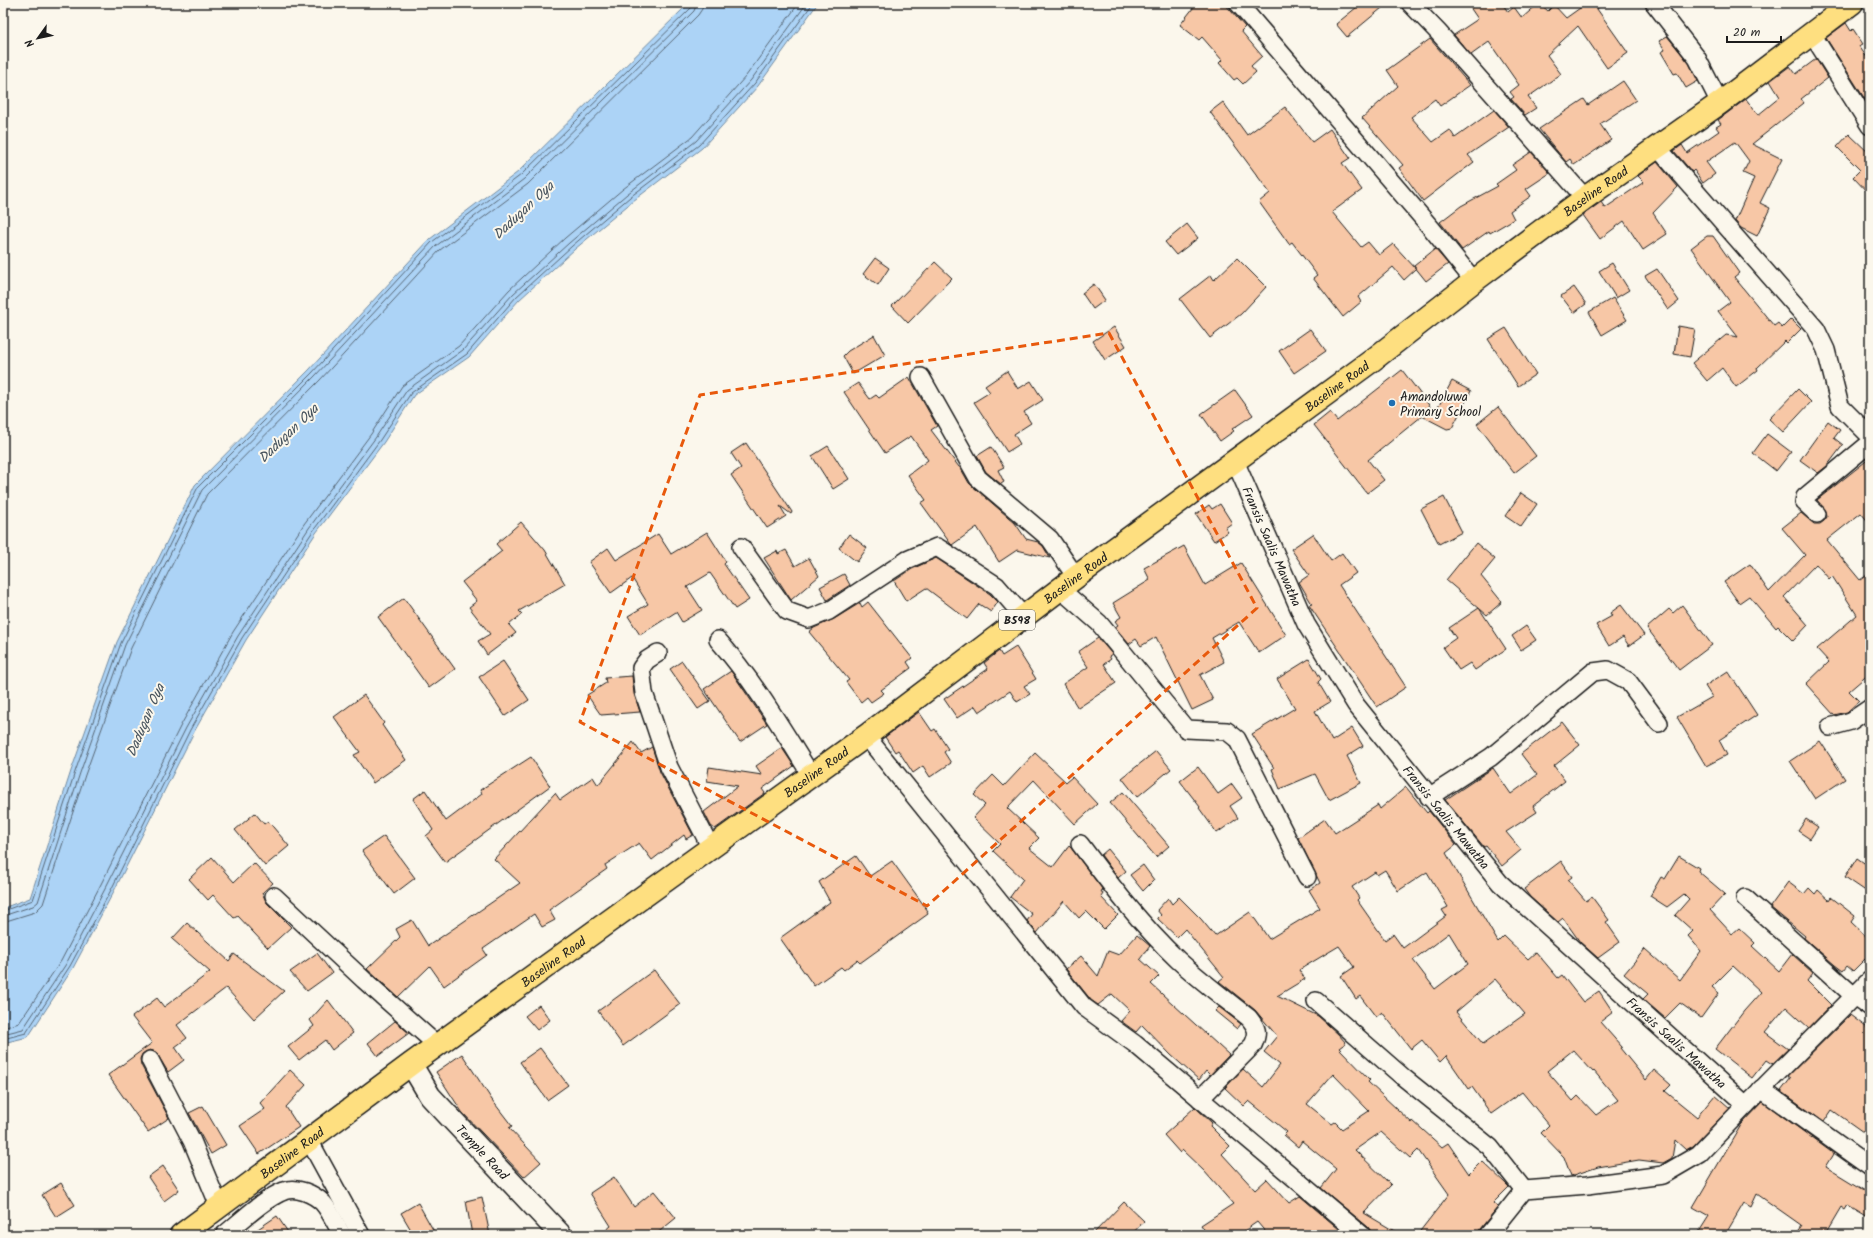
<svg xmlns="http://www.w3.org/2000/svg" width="1873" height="1238" font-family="Kalam,sans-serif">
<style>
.water{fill:#acd3f6;stroke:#728a9f}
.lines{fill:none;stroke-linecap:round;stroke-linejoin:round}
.shore{stroke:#566573;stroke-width:1}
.building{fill:#f7c7a6;stroke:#1c1c1c;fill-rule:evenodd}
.minor-casing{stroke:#1c1c1c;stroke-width:20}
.tertiary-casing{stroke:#1c1c1c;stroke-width:24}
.primary-casing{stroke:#1c1c1c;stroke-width:25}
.minor{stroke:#fbf7ec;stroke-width:17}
.tertiary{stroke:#fbf7ec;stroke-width:21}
.primary{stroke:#fedf80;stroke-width:22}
.marked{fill:none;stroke:#e8590c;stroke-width:3;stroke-dasharray:8 5;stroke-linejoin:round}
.poi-dot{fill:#1f6fb2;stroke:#fbf7ec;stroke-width:1.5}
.labels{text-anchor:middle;stroke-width:4;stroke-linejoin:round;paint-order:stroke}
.shield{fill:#fbf7ec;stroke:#5f5e5a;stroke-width:1}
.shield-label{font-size:12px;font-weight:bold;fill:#1c1c1c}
.street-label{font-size:13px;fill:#1c1c1c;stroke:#fbf7ec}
.poi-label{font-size:13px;fill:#1c1c1c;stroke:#fbf7ec;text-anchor:start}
.water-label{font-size:14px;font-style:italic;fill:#47535d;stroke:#fbf7ec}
</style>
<rect width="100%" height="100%" fill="#fbf7ec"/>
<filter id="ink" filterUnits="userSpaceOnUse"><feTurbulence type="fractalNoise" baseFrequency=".025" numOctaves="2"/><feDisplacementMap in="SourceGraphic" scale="8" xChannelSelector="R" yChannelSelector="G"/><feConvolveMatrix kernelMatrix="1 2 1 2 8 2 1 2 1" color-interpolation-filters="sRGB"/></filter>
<g filter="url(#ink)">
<polygon class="water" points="689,3 818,3 758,86 702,148 633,201 575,249 519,300 469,357 414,395 384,442 316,533 246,640 194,732 114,891 73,968 28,1037 3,1043 3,908 30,898 71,771 117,642 195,485 309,370 430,239 518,172"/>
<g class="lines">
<g class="shore">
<polyline points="3,911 33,900 75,772 121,643 198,487 312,373 432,242 521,175 691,8 692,3"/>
<polyline points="3,916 33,906 38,902 80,773 125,645 202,490 315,376 436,246 524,179 694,11 697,3"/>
<polyline points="3,922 35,912 43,904 85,775 131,648 207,494 320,380 440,250 528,184 698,15 702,9 703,3"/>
<polyline points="3,1028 19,1023 61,961 101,884 181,725 233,632 304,524 371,434 402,386 459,346 509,290 565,238 623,189 692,137 746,76 799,3"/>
<polyline points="3,1034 23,1029 66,964 106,887 186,728 238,636 309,528 376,437 407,390 463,350 513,294 569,243 627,194 696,141 751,80 807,3"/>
<polyline points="3,1039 26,1033 70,966 111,890 190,730 242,638 313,531 380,440 411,393 467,354 516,297 572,246 630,197 699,145 755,83 813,3"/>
</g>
</g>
<g class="building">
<polygon points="1197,3 1224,3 1245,27 1241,31 1262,56 1251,66 1256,72 1243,84 1237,78 1234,80 1219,63 1222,60 1202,37 1199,40 1180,25"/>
<polygon points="1362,3 1388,3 1347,37 1336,24"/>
<polygon points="1467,3 1502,3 1508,12 1514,7 1522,18 1539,3 1548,11 1554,5 1566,18 1587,3 1604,3 1597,9 1628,53 1607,68 1578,26 1547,55 1561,74 1528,97 1536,108 1525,115 1511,99 1514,97 1510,92 1519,85 1489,42 1471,55 1454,35 1478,19"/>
<polygon points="1846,23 1851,31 1853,29 1863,44 1859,46 1870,62 1870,107 1826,38"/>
<polygon points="1667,36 1689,63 1698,81 1686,88 1677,73 1674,74 1661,52 1665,50 1659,41"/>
<polygon points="1430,39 1470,85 1440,106 1435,99 1411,117 1433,142 1450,130 1455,138 1494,110 1509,127 1468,155 1474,162 1423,201 1399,168 1403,165 1362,118 1398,86 1387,70"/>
<polygon points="1816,59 1828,78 1801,99 1804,103 1752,144 1782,159 1760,203 1770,208 1757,236 1741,228 1735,221 1754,178 1743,173 1749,161 1735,142 1706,162 1715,174 1703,183 1694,170 1692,172 1674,151 1682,145 1687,153 1719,131 1716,127 1721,124 1718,120 1746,99 1758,115 1780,97 1770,81 1790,66 1796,74"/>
<polygon points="1623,81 1636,100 1600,124 1611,140 1574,165 1570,159 1566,162 1539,129 1584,99 1588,105"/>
<polygon points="1223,102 1247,135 1285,107 1312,142 1330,129 1350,158 1342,163 1362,190 1332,212 1361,247 1368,242 1379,255 1393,244 1416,269 1404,280 1393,267 1358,297 1361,302 1343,317 1313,278 1317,275 1292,242 1289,244 1259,202 1270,193 1210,112"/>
<polygon points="1849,134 1870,154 1870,195 1853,177 1860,170 1837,147"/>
<polygon points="1531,152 1550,173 1526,189 1531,196 1510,211 1514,219 1490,233 1489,231 1462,250 1440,222 1461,206 1498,186 1496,184 1516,170 1512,165"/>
<polygon points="1657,162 1678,187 1653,213 1667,234 1643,250 1624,221 1600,239 1583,215 1601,202 1605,208 1644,182 1638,176"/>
<polygon points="1187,224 1198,238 1176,255 1165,242"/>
<polygon points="1707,236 1713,236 1739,273 1734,277 1774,326 1778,323 1782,328 1791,319 1801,329 1787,343 1785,341 1757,368 1758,370 1736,387 1722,368 1707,381 1692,363 1726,335 1738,337 1718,311 1730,302 1691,248"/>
<polygon points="1435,249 1448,264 1426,281 1414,266"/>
<polygon points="875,258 889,268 878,285 863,274"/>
<polygon points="1237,258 1266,287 1241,314 1210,338 1180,299 1211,275 1214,280"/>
<polygon points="935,262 952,278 908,323 892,306"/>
<polygon points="1612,263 1629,290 1616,298 1599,271"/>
<polygon points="1657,269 1679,301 1668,310 1645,276"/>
<polygon points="1094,284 1105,300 1093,309 1082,293"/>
<polygon points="1574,287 1586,304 1574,313 1561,296"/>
<polygon points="1613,298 1627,320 1602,335 1589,312"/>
<polygon points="1678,326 1695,329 1690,357 1674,354"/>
<polygon points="1114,327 1126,346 1105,360 1093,341"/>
<polygon points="1506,328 1536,374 1518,386 1488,339"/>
<polygon points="1310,329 1326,351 1294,373 1279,351"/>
<polygon points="874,335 885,355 853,374 843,356 848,351"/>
<polygon points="1402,370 1435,413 1452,381 1471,391 1452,428 1447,429 1422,416 1368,460 1384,480 1367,493 1314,425 1330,412 1337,421"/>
<polygon points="1007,371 1018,389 1031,381 1043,400 1024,412 1031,423 1014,434 1020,444 1007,452 974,402 990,392 985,386"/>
<polygon points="909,377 937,426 931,430 959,467 960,467 969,483 1015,523 1026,539 1038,542 1043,546 1050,558 1017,550 999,562 977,527 952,545 950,543 921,503 926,500 908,475 928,460 911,436 885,453 844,392 858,383 870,399 876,395 879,398"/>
<polygon points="1798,389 1811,402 1783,432 1769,419"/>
<polygon points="1235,390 1253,415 1232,429 1234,431 1220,441 1201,414"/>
<polygon points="1498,407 1536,456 1514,473 1477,424"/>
<polygon points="1828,421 1840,430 1834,438 1843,445 1827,466 1818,473 1800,460"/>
<polygon points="1767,434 1791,452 1776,471 1753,453"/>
<polygon points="746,443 792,512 791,514 780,506 786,516 767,528 731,475 741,468 731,453"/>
<polygon points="828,446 849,479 833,489 812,456"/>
<polygon points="991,447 1004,467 998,470 1004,482 1001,484 986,472 977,456"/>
<polygon points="1870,458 1870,524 1861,513 1827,540 1860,580 1870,573 1870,673 1849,691 1859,701 1847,712 1834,715 1806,684 1829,662 1817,649 1857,615 1832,576 1829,579 1816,564 1784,597 1808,625 1793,641 1778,626 1776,628 1749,596 1739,603 1724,582 1750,564 1769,592 1805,555 1782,528 1801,513 1814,524 1820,524 1824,521 1827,517 1826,511 1817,500"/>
<polygon points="1521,493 1537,504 1521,527 1505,516"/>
<polygon points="1444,497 1462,532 1439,544 1421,509"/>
<polygon points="1220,504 1232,523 1225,528 1228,532 1214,541 1196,514 1209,505 1212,509"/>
<polygon points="521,522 545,550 565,584 519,611 522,614 509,625 516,633 487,655 478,641 490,634 469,607 477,601 462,582 502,551 496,544"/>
<polygon points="707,532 726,562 724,564 749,600 735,609 710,573 687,587 702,610 682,622 676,612 640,635 628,616 648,604 632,578 611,593 589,562 608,548 616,560 658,534 671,554"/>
<polygon points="849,534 867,548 857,562 839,548"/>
<polygon points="1313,534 1331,561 1342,553 1356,573 1339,585 1406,687 1377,707 1309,605 1312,604 1299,582 1309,575 1291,549"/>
<polygon points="1476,543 1495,559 1481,576 1502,602 1487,615 1446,580"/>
<polygon points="1184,546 1205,585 1241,563 1286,635 1259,653 1239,622 1212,638 1224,662 1200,675 1213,700 1192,710 1156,637 1141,646 1136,639 1129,644 1115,627 1118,625 1115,621 1121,617 1113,603 1150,580 1144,568"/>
<polygon points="786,550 795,566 809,558 819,576 791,600 764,558 777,551 778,554"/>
<polygon points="936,558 990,594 998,602 991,612 979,604 967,619 926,588 906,601 894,581 912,569"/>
<polygon points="844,574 850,585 827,600 820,587"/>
<polygon points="404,598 455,669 429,688 378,617"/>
<polygon points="868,602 912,658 907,662 911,668 881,690 884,693 871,702 867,697 861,702 846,682 849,680 809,632 814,628 834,619 860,603 862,607"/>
<polygon points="1621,605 1644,635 1629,646 1623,637 1609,646 1596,625 1612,616 1610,613"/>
<polygon points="1682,605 1712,645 1679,670 1647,628 1669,609 1673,613"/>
<polygon points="1479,608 1506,649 1475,670 1470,663 1459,670 1443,647 1456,638 1449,628"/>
<polygon points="1526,626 1536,640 1521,650 1512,636"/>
<polygon points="1098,638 1112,654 1109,656 1111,659 1104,664 1116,683 1078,708 1063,684 1088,667 1078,652"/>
<polygon points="1016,647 1036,679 1024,686 1030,694 1017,702 1010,691 979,712 975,706 957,718 944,699 988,669 984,663 999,651 1002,656"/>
<polygon points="1309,659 1321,679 1318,682 1330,702 1315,711 1332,741 1352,728 1363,746 1347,756 1361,783 1329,800 1315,774 1280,789 1272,769 1274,768 1252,734 1295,708 1277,679"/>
<polygon points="503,661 529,700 505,716 479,677"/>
<polygon points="682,661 710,701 698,709 670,669"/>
<polygon points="731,671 767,724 740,742 704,689"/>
<polygon points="1728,671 1757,715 1719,740 1727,755 1706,766 1677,717 1712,697 1705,686"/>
<polygon points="632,676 634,694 640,712 601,715 587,695 606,683 605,678"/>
<polygon points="364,695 384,723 382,725 406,760 373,783 354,755 360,752 334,717"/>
<polygon points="919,712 932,731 935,729 948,749 944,752 951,763 930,777 923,766 913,773 898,750 895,752 885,737"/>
<polygon points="1562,722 1580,745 1554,766 1565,781 1533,806 1537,812 1506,832 1521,850 1502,866 1486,846 1484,847 1445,800 1493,768 1511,794 1537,775 1521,754"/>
<polygon points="1820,741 1845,779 1815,799 1790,761"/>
<polygon points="633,742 641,753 652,747 660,772 693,835 686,839 684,835 652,860 639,843 605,865 607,869 549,910 555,920 542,927 534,914 483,949 487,955 444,986 430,966 398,997 367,969 400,937 396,929 412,920 428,946 520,883 494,859 555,793 560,800 593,777 598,785"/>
<polygon points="782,748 794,766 762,789 765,793 715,829 711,826 704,812 738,786 707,781 709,767 762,775 756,766"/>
<polygon points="1156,751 1171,769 1137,797 1122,778"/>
<polygon points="1035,753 1066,782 1072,777 1097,804 1075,824 1034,780 1007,808 1039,838 1029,848 1053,867 1069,846 1071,848 1103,890 1101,891 1103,894 1101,897 1118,915 1104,929 1086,911 1079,918 1064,901 1037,933 1027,921 1032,914 1010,897 1023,879 993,851 1000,844 973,818 985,805 974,795 993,775 1004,786"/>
<polygon points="531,757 550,786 445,862 426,836 433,830 413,799 425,790 446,821 482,794 480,790"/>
<polygon points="1198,767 1218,794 1232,784 1242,798 1230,806 1238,818 1217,833 1199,808 1200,807 1180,781"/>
<path d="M1406,787L1427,813L1429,811L1456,845L1446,853L1498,942L1504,936L1528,959L1536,952L1558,978L1562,975L1583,1002L1599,991L1613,1012L1600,1022L1622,1047L1620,1048L1646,1080L1654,1070L1671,1085L1665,1091L1697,1117L1715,1095L1730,1108L1693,1146L1686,1150L1675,1140L1672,1158L1663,1163L1639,1160L1598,1167L1571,1176L1564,1157L1541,1133L1549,1125L1522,1092L1491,1114L1472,1087L1469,1089L1446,1056L1440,1062L1422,1040L1411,1049L1382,1012L1376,1017L1360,996L1356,999L1341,976L1354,967L1339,946L1299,970L1305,979L1277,996L1318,1016L1338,1034L1346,1043L1339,1048L1370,1080L1368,1082L1412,1123L1413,1121L1442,1147L1448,1143L1469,1174L1482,1161L1506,1184L1509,1187L1493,1203L1498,1207L1480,1229L1478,1235H1417L1449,1194L1418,1150L1410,1158L1381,1132L1355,1150L1391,1185L1364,1213L1401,1235H1372L1368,1227L1321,1188L1336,1169L1302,1141L1298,1147L1284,1135L1287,1132L1249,1101L1244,1106L1225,1088L1243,1069L1263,1087L1280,1065L1264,1052L1277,1036L1255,1010L1220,982L1219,981L1224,977L1185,929L1177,937L1158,919V918L1161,915L1157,910L1168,898L1172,904L1179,897L1201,919L1215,936L1250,912L1269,939L1320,908L1309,890L1320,883L1298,838L1325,819L1335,833L1378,805L1380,809ZM1385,870L1398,891L1427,872L1448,907L1442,910L1446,916L1403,948L1393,934L1385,940L1357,900L1359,898L1352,887L1375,872L1377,875ZM1449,933L1468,964L1435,989L1413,960ZM1495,979L1525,1014L1483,1044L1456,1012ZM1573,1050L1593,1072L1594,1071L1618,1100L1596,1115L1578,1096L1573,1101L1547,1071ZM1333,1074L1369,1111L1342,1129L1335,1122L1332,1124L1307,1104Z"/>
<polygon points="1123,792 1169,846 1156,857 1110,803"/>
<polygon points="255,813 264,824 268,821 289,846 265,866 235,830"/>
<polygon points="1806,819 1818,827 1810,839 1798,831"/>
<polygon points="384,836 415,878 394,894 362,851"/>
<polygon points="1108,849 1126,871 1118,878 1101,855"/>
<polygon points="856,856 870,876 892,861 928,911 927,912 928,914 860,963 857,960 844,970 841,967 814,986 780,938 830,902 819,882"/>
<polygon points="1679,856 1699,868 1698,871 1725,894 1710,910 1732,934 1739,928 1755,943 1752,946 1779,971 1792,954 1813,973 1807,981 1831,1005 1809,1028 1786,1007 1765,1032 1788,1049 1772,1064 1766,1060 1752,1078 1715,1049 1744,1011 1761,992 1733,966 1712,987 1719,993 1701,1018 1680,1003 1665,1018 1643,999 1648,994 1624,974 1645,949 1680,980 1701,951 1688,936 1693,931 1675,915 1689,899 1684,894 1667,907 1650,896 1661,877 1665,879"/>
<polygon points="212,857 234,882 254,863 273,883 262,893 267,903 291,927 268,948 238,916 234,918 213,895 208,900 189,879"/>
<polygon points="1857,858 1870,867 1870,894 1845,877"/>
<polygon points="1561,861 1572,877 1568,880 1586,901 1592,897 1609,920 1606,922 1620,942 1598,958 1580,942 1563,918 1558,922 1530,897 1524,889"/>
<polygon points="1143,865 1154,880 1143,891 1130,875"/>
<polygon points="1788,882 1804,894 1809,888 1815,894 1818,890 1829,900 1831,897 1855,916 1851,922 1870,940 1870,954 1853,971 1847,966 1843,971 1835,965 1804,938 1805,936 1770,907"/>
<polygon points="187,923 229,961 234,954 284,991 254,1019 226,988 177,1025 187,1038 175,1047 184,1060 168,1072 156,1052 150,1050 142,1054 140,1059 141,1065 169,1118 148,1132 108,1075 152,1043 132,1017 157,998 164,1007 210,972 172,939"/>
<polygon points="1137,935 1150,946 1140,959 1159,976 1151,984 1229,1055 1210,1075 1206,1071 1199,1080 1171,1055 1142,1025 1136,1032 1121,1021 1130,1011 1112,994 1098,1005 1091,1000 1066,969 1081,956 1098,976 1108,951 1119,955"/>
<polygon points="317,953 332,973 307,991 290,972"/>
<polygon points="654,970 680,1004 623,1046 598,1011"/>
<polygon points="328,1000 353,1033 332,1050 325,1040 299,1060 288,1047 314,1026 310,1020"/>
<polygon points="539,1005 550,1020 537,1030 525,1016"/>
<polygon points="1219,1007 1241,1024 1237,1029 1215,1011"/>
<polygon points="1850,1015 1870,1030 1870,1137 1832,1110 1824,1122 1781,1091 1791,1078 1788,1076"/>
<polygon points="395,1021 409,1033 378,1056 368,1043"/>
<polygon points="540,1048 568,1085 547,1100 520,1062"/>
<polygon points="462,1054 492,1100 512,1126 509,1128 541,1162 524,1177 462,1112 436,1072"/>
<polygon points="290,1070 306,1085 286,1107 299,1127 259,1154 240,1126 265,1109 260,1103"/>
<polygon points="1763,1102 1834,1154 1826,1167 1870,1194 1870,1219 1848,1206 1845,1211 1841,1208 1825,1235 1794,1235 1801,1225 1757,1194 1751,1207 1744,1203 1725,1235 1697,1235 1709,1216 1693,1207 1741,1125"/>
<polygon points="203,1106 226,1145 211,1154 189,1113"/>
<polygon points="1195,1107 1212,1123 1210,1126 1230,1146 1222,1154 1255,1190 1267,1179 1289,1203 1300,1196 1346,1235 1314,1235 1309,1230 1303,1235 1268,1235 1257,1222 1238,1235 1208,1235 1201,1225 1233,1204 1204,1171 1182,1150 1180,1153 1164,1135"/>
<polygon points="163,1166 179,1190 164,1201 148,1177"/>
<polygon points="614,1177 634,1207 654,1191 676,1218 655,1235 600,1235 611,1226 590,1193"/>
<polygon points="61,1183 75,1205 56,1217 42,1195"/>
<polygon points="482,1197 490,1235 472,1235 466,1201"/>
<polygon points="1124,1202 1144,1221 1131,1235 1092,1235"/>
<polygon points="418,1203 436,1235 414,1235 401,1213"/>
<polygon points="277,1216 290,1235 249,1235"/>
</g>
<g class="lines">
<defs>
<g id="minor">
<polyline points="1238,3 1432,229 1474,281"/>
<polyline points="1410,3 1438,32 1585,198"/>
<polyline points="1654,3 1697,58 1720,103"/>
<polyline points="1812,34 1870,126"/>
<polyline points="1657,147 1816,329 1826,350 1840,406 1870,436"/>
<polyline points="921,377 978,478 1050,539 1076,577"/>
<path id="s1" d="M1235,461L1306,624L1356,705L1500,883L1746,1105"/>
<polyline points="1817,514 1804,502 1805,497 1870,443"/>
<polyline points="741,547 787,611 809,619 829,611 907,560 937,547 997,586 1023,616"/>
<polyline points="1060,589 1099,623 1186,729 1227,731 1237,739 1307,877"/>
<path d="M718,640C754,681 782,729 811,775"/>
<polyline points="658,653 647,660 641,668 644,693 669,767 711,848"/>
<polyline points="1830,727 1851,721 1870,708"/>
<polyline points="866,736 1084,1007 1135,1044 1362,1235"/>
<polyline points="1429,797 1491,757 1593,672 1608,670 1628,681 1659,723"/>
<path d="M1080,844C1110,884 1141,925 1178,960C1200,980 1225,999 1249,1018C1257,1028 1259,1032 1253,1045L1200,1099"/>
<polyline points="274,896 364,980 437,1045"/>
<polyline points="1745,898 1854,996 1870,1007"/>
<polyline points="1316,1001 1403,1077 1490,1147 1524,1190"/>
<polyline points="150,1060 192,1141 219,1206"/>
<polyline points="1761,1089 1870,1167"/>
<polyline points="309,1140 361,1235"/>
<path d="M224,1235C240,1222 265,1198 284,1191C296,1186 314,1194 323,1203C331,1212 336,1225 342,1235"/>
<polyline points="1488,1235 1524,1190 1588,1185 1663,1175 1699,1154 1746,1105 1870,980"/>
</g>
<g id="tertiary">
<path id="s2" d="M411,1064L430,1096L561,1235"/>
</g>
<g id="primary">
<path id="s3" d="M181,1235L411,1064L866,736L1076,577L1370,362L1474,281L1585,198L1720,103L1852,3"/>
</g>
</defs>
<use href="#minor" class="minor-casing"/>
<use href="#tertiary" class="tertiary-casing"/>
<use href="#primary" class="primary-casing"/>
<use href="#minor" class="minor"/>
<use href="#tertiary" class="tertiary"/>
<use href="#primary" class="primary"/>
</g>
</g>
<path class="marked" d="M1109,333L1257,608L927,906L580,722L700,395Z"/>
<circle class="poi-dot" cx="1392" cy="403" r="4"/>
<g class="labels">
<rect class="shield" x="999" y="610" width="36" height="20" rx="3"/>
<g class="shield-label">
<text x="1017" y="624">B598</text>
</g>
<g class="street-label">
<text dy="5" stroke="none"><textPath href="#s3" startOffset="1758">Baseline Road</textPath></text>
<text dy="5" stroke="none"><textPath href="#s3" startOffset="1434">Baseline Road</textPath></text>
<text dy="5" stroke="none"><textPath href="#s1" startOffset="93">Fransis Saalis Mawatha</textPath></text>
<text dy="5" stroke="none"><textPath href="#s3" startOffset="1110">Baseline Road</textPath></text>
<text dy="5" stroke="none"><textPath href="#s3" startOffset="786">Baseline Road</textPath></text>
<text dy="5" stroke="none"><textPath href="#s1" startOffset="417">Fransis Saalis Mawatha</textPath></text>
<text dy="5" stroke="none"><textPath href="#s3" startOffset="462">Baseline Road</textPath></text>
<text dy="5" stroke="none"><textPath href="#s1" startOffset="740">Fransis Saalis Mawatha</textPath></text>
<text dy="5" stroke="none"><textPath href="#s2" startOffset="114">Temple Road</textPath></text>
<text dy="5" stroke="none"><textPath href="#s3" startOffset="138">Baseline Road</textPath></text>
</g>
<g class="poi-label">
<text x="1400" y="401">Amandoluwa<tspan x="1400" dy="15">Primary School</tspan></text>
</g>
<g class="water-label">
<text transform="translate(523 210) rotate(-43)" y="5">Dadugan Oya</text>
<text transform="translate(288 433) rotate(-44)" y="5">Dadugan Oya</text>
<text transform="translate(145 720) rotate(-67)" y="5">Dadugan Oya</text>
</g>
</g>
<rect width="1873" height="1238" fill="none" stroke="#fbf7ec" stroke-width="16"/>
<rect x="8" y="8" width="1857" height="1222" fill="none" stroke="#1c1c1c" stroke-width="1.5" filter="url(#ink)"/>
<g transform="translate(38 38) rotate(237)" stroke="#fbf7ec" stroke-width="3" paint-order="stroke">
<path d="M0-3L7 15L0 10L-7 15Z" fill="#1c1c1c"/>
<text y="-6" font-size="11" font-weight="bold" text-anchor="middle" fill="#1c1c1c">N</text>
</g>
<path d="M1727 36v6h54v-6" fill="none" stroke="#1c1c1c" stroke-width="2"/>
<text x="1733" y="36" font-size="12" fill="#1c1c1c" stroke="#fbf7ec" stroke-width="3" paint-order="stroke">20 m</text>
</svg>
